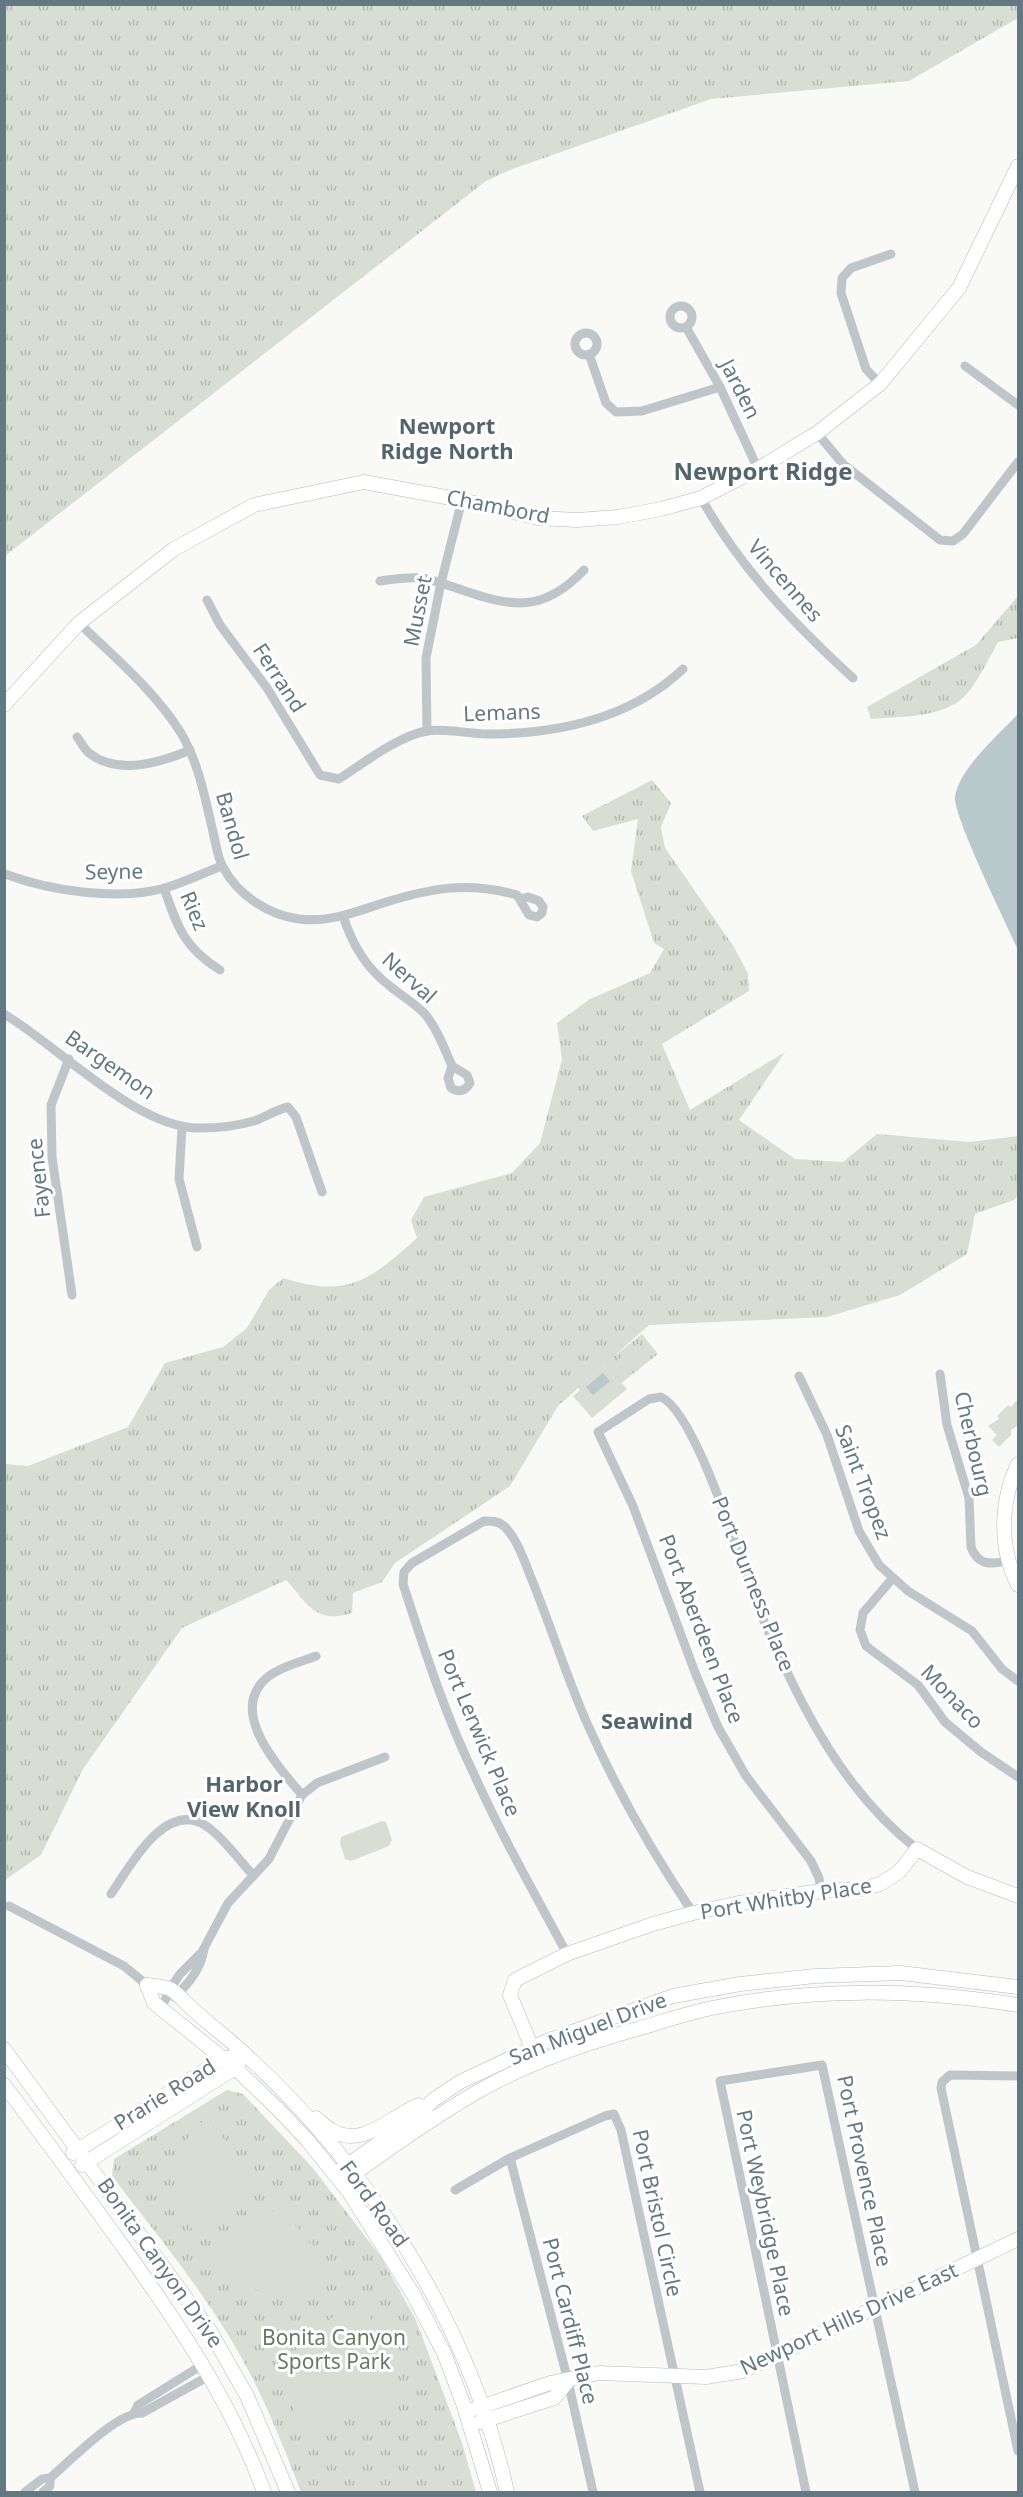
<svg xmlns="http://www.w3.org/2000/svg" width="1023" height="2497" font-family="'Noto Sans',sans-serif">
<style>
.grass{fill:url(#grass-tufts)}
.pitch{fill:#d9ded5}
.water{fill:#b8c8cb}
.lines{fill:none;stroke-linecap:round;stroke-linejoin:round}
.secondary-casing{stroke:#b2babe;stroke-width:15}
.street{stroke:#bfc6c9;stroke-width:9}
.secondary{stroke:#fff;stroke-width:14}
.labels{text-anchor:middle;stroke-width:6;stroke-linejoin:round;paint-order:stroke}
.street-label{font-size:21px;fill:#627883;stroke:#fff}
.park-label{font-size:21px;fill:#687a61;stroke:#fff}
.neighbourhood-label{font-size:22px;font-weight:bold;fill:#54656e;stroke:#fff}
.quarter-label{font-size:24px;font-weight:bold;fill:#54656e;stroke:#fff}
</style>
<defs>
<pattern id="grass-tufts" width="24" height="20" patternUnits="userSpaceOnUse" patternTransform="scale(1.5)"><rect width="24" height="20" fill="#d9ded5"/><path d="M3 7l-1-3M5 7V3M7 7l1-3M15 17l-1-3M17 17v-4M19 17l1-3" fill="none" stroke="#b3b9b2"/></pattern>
</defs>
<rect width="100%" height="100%" fill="#f9f9f6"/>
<g class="grass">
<polygon points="5,4 1018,4 1018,18 909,81 711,99 510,170 486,181 5,556"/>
<path d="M1018,596V638L998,642C989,658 981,675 970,690C949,719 903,716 871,719L867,707L976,645Z"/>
<path d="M652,780L671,803L661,827L665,848L734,947L748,974L749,991L662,1044L690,1110L785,1052L739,1120L795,1159L843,1162L877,1134L970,1142L1018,1136V1195L1014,1200L975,1214L967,1254L900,1295L827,1317L649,1325L612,1358L642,1334L658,1354L619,1385L603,1366L558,1406L510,1486L395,1563L382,1582L353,1593L352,1613C315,1624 309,1605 286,1580L182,1628L83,1769L41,1855L5,1880V1464L28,1466L128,1427L165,1363L223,1347L247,1328L269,1290L283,1278C348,1299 370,1280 417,1238L411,1220L424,1197L512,1173L540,1143L562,1059L557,1023L590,999L650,973L664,949L654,943L631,871L638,819L593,831L582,816Z"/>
<path d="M227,2090L243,2094L312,2167L381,2257L416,2320L462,2443L476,2492H301C283,2445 265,2399 240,2355C204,2291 156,2234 112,2176L114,2159Z"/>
</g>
<g class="pitch">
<polygon points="638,1344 648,1355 622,1375 613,1364"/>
<polygon points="603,1366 619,1385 622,1383 627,1389 592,1418 573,1396 580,1390 578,1388"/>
<polygon points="1016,1401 1018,1403 1018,1425 1011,1430 1011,1435 999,1447 992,1440 997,1435 988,1426 999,1419 997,1416 1008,1405 1011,1407"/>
<polygon points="382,1821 386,1822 392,1840 389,1846 351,1861 345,1859 340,1843 341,1837"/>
<path d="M207,2118L258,2182L195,2233C164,2195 168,2149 207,2118Z"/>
<path d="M280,2206L333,2271C324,2278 312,2289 302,2292C268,2301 235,2285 214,2259Z"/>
<path d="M366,2305L400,2401L303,2434C287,2387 275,2360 321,2326C340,2312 343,2307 366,2305Z"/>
</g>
<g class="water">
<path d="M1018,714V713V950C1007,925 953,816 955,797C958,770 1000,733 1018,714Z"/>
<polygon points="603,1373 610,1381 593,1395 586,1387"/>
</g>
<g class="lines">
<defs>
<g id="secondary">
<polyline points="4,705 79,623 174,549 254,505 364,482 462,500 538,518 577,520 618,517 661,509 701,498 758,469 817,433 880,384 959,288 1018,166"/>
<path d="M1018,1464C1000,1502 999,1548 1018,1585"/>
<path d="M147,1985C154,1986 164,1986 170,1989C176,1992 182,1999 187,2004C200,2016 214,2028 228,2039C362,2155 469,2319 507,2492"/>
<polyline points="147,1985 154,2003 235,2068 278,2109 308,2141 349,2192 413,2294 444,2353 463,2403 490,2492"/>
<polyline points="4,2049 210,2331 247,2396 288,2492"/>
<polyline points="535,2055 510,1995 515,1980 567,1954 653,1924 693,1913 739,1903 821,1891 861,1889 880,1884 899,1872 917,1849 967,1877 1018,1896"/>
<path d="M4,2085C47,2141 88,2198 129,2255C183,2331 232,2404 264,2492"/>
<path d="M316,2118C321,2122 326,2127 331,2130C362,2150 392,2115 419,2105"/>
<polyline points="73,2153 223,2059 231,2057"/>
<polyline points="82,2165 235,2068 239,2063"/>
<polyline points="335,2174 420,2114 433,2100 460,2082 549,2040 673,1996 740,1984 815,1976 901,1973 1018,1987"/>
<path d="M342,2183C385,2151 431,2119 477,2092C527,2063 583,2044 637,2029C662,2022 687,2013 712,2008C817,1987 913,1989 1018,2005"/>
<polyline points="475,2409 550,2383 599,2373 706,2377 743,2371 1018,2239"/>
<polyline points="480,2422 554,2398 568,2381"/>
</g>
</defs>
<use href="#secondary" class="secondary-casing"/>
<g class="street">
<circle cx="681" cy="317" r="11"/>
<polyline points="686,327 720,387 758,469"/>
<circle cx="586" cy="344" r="11"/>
<polyline points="589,354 606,403 616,412 642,411 720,387"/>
<polyline points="965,366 1018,405"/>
<polyline points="880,384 866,369 841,293 842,278 851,268 891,254"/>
<polyline points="817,433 843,464 940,540 953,541 963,534 1018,462"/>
<path d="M701,498C740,568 795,625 853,678"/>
<path d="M380,581C394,579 408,577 422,578C435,580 449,586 462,590C514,608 544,612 584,570"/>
<path d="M207,600L220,625L267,688L320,775L339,779C362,764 400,735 427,731C445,728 469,734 487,734C557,734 630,719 683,669"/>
<path d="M79,623C114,657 155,691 181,733C199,764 205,798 213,832C216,843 217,857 223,867C238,895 268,915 299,919C329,923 355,912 383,903C431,888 468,881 517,895L529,915L537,917L542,913L543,907L539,901L528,897L520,899"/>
<polyline points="427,731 426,658 441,583 462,500"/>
<path d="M77,737C81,742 84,749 89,753C118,776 160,763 190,750"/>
<path d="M5,874C50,891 119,901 165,888C185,882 203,873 222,866"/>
<path d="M164,888C177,926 184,948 220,970"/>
<path d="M343,916C353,946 366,968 391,987C402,996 414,1003 424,1013C437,1028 444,1048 452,1066"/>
<path d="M4,1014C58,1046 137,1129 200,1128C218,1128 237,1126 254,1121C266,1117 275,1110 288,1107L296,1117L322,1192"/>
<polyline points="69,1059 51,1105 52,1157 72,1295"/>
<path d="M452,1066L467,1075L470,1083C465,1091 459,1093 451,1088L448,1078Z"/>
<polyline points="182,1127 179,1179 197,1247"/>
<path d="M940,1374L947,1425L969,1498L971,1547C978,1566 992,1565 1009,1560"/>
<polyline points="799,1376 827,1435 859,1531 879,1565 908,1591 972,1631 1002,1669 1018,1681"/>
<polyline points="892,1579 863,1613 860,1630 866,1646 918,1685 945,1722 981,1752 1018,1777"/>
<path d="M302,1795C279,1767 225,1710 269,1676C282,1666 301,1662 316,1656"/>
<path d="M821,1891L819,1878L811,1861L746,1776L718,1727L696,1675L633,1506L598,1432L649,1399L661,1397C698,1414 744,1575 762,1617C775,1646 788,1676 803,1704C832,1759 867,1810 917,1849"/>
<path d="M111,1894C128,1870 162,1804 201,1823C218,1831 239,1860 253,1875"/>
<polyline points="9,1906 124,1966 147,1985"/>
<path d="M567,1954C535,1894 501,1835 473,1772C444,1712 424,1648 403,1584L404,1572L412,1563L484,1521C492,1521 499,1521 505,1527C518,1540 525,1563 532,1580C551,1627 566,1675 586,1721C616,1789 652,1852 693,1913"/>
<path d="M174,1997C189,1984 201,1969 204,1949"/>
<polyline points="161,2009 170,1989 180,1974 202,1952 228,1903 269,1859 302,1795 317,1783 385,1757"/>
<polyline points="1018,2076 950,2075 942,2082 941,2088 1018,2451"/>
<polyline points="510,2158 568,2381 593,2492"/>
<polyline points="455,2190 510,2158 605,2116 614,2114 621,2130 700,2492"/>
<polyline points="134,2413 138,2405 202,2365"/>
<path d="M25,2492L42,2479L50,2478C70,2461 117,2412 142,2413L209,2376"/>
<polyline points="43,2492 50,2486 50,2478"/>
<polyline points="806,2492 720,2081 822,2065 915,2492"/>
</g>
<use href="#secondary" class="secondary"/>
</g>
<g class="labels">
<g class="street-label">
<text transform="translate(740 389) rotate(63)" y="7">Jarden</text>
<text transform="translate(498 507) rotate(11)" y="7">Chambord</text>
<text transform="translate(785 581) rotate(49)" y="7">Vincennes</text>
<text transform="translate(418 611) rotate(-79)" y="7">Musset</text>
<text transform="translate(279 678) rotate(57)" y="7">Ferrand</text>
<text transform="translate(502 713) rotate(-2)" y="7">Lemans</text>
<text transform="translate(232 826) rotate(74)" y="7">Bandol</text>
<text transform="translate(114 872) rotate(-1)" y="7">Seyne</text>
<text transform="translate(194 911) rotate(67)" y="7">Riez</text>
<text transform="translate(409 978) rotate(42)" y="7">Nerval</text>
<text transform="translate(110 1065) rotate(35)" y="7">Bargemon</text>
<text transform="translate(39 1178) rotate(-96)" y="7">Fayence</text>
<text transform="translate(973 1444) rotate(77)" y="7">Cherbourg</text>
<text transform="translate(863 1482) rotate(69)" y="7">Saint Tropez</text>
<text transform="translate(753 1584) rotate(68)" y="7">Port Durness Place</text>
<text transform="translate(701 1629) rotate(69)" y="7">Port Aberdeen Place</text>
<text transform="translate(952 1697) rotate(46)" y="7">Monaco</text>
<text transform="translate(479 1733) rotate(67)" y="7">Port Lerwick Place</text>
<text transform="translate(786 1899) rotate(-9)" y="7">Port Whitby Place</text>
<text transform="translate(588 2029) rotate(-21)" y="7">San Miguel Drive</text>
<text transform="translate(165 2095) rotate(-32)" y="7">Prarie Road</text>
<text transform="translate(864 2171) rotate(78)" y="7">Port Provence Place</text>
<text transform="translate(374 2204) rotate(54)" y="7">Ford Road</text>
<text transform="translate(657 2213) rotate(78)" y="7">Port Bristol Circle</text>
<text transform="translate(765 2213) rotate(78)" y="7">Port Weybridge Place</text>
<text transform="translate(160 2263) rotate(55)" y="7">Bonita Canyon Drive</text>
<text transform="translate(849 2319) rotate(-25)" y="7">Newport Hills Drive East</text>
<text transform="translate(570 2321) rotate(76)" y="7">Port Cardiff Place</text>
</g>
<g class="park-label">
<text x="334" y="2345">Bonita Canyon<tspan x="334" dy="24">Sports Park</tspan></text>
</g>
<g class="neighbourhood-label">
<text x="447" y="434">Newport<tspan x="447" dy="25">Ridge North</tspan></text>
<text x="647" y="1729">Seawind</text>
<text x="244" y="1792">Harbor<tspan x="244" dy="25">View Knoll</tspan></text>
</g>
<g class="quarter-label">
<text x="763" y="480">Newport Ridge</text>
</g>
</g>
<rect width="1023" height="2497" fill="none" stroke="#627883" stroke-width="12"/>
</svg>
